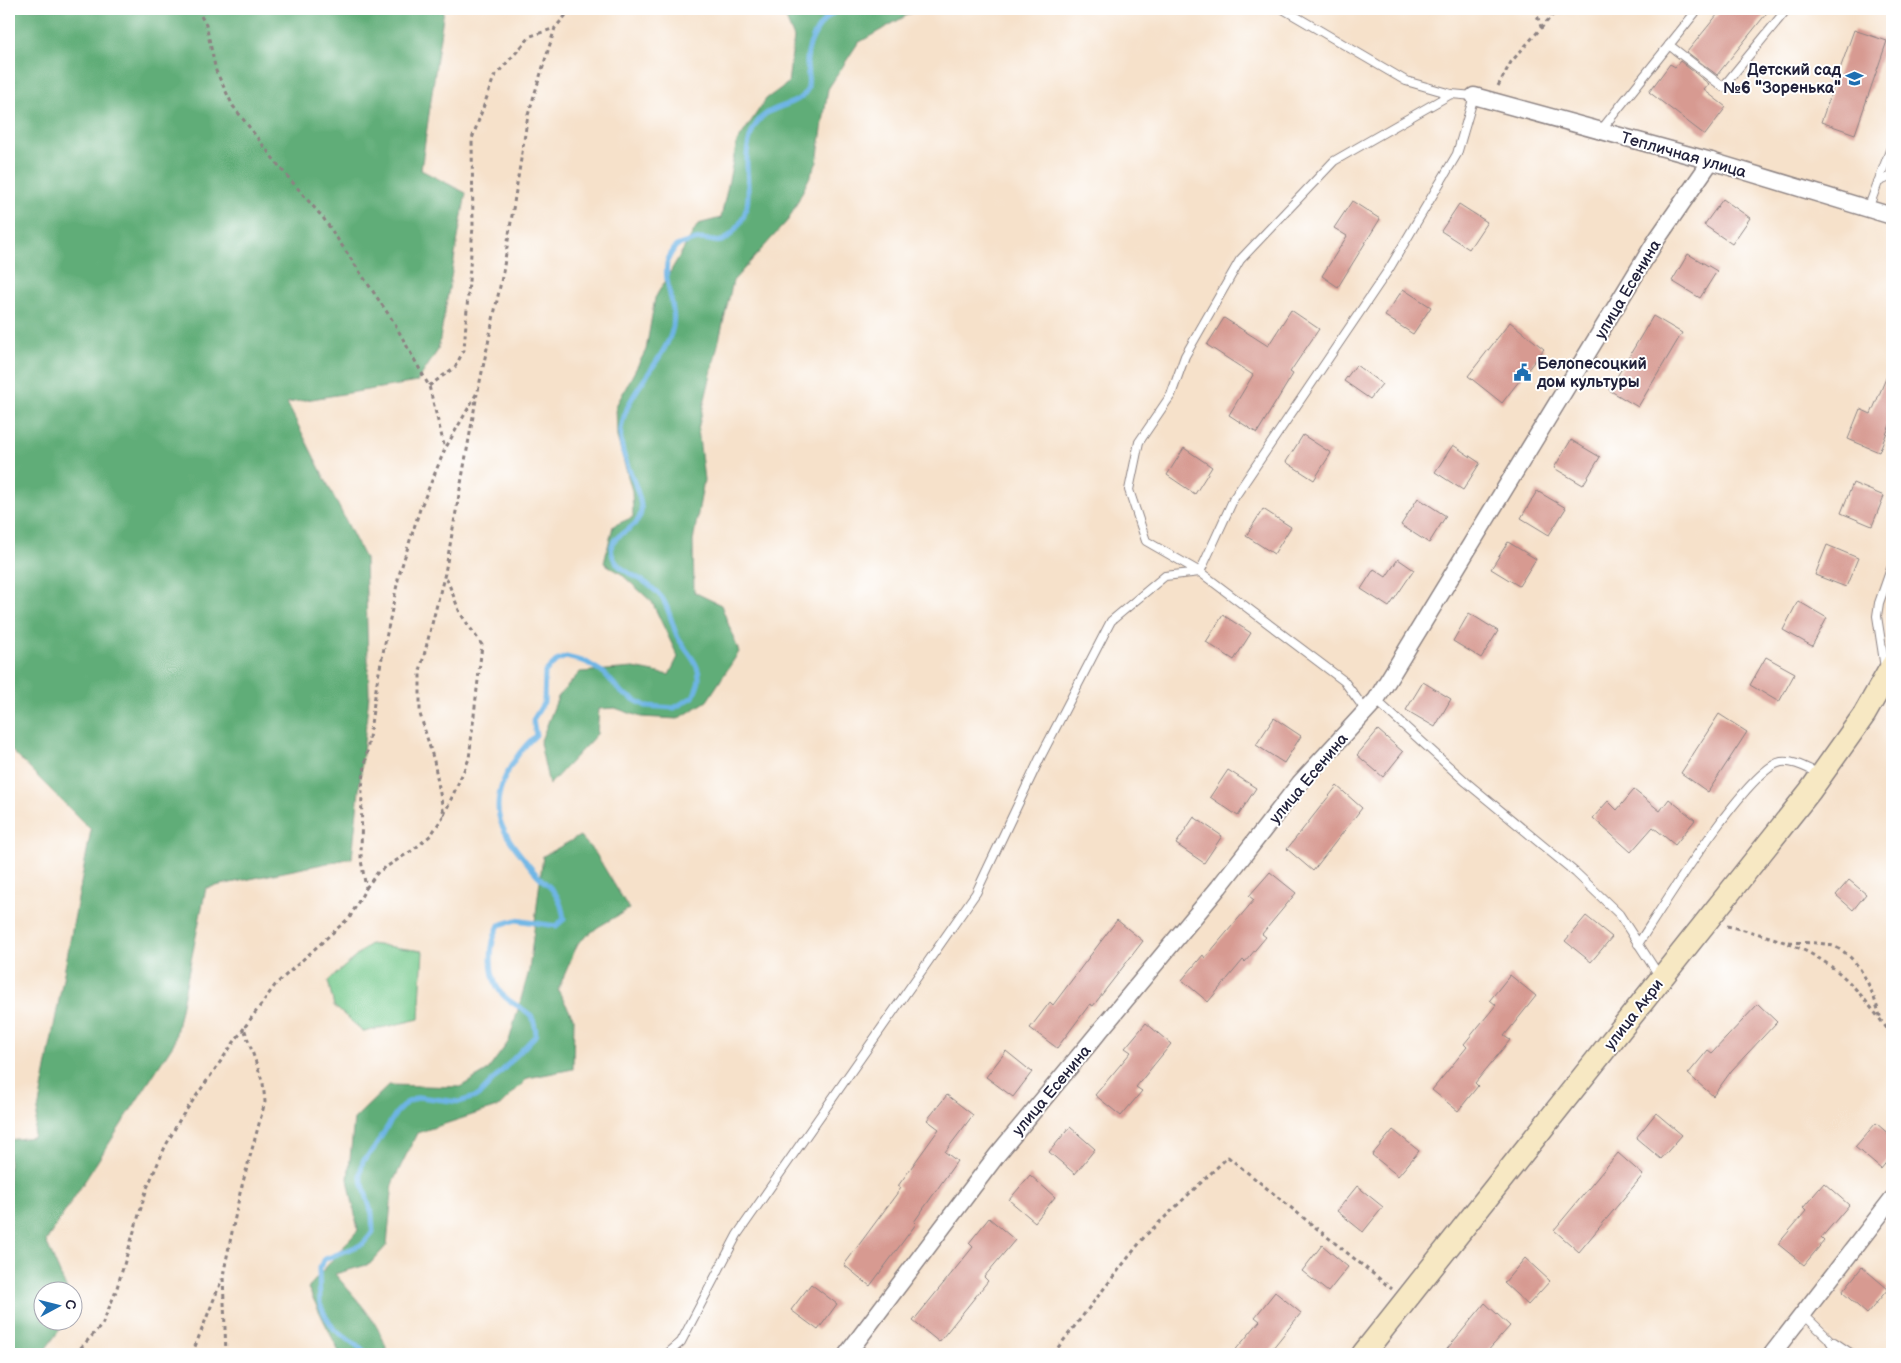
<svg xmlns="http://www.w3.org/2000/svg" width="1901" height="1363" font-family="'Balsamiq Sans',sans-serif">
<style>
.green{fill:#75c98c;stroke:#4c7664}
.forest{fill:#60ad78;stroke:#41685a}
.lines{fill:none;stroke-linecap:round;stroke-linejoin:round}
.stream{stroke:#6eb5e5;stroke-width:5}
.building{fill:#d79a91}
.lane-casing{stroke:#8c8282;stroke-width:10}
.street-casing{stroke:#8c8282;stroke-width:19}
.secondary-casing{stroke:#8c8282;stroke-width:25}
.path{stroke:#8c8282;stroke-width:3;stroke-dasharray:4 4;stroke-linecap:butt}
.lane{stroke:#fff;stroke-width:8}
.street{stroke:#fff;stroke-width:16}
.secondary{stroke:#f7e8c3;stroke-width:22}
.labels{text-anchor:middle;stroke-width:4;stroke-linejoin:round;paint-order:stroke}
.poi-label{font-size:16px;font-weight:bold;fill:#22223b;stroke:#fff;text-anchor:end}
.street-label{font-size:16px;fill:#22223b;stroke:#fff}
</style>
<rect width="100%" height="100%" fill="#fff"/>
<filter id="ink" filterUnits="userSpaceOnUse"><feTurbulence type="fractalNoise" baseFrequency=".02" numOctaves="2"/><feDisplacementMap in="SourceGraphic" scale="10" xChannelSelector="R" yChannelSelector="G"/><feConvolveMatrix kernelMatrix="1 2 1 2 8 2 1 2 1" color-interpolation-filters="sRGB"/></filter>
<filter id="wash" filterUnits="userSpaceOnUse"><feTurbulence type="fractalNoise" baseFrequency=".0096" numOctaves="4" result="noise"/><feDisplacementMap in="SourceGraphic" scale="20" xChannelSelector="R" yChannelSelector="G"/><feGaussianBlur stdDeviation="1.12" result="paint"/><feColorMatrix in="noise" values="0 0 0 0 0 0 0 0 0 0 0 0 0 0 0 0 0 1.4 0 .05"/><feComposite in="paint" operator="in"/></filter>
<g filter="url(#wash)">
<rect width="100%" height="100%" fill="#f6e1ca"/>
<polygon class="green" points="370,944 423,951 419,1019 364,1032 334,1006 328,981"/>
<g class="forest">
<polygon points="9,9 444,9 421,170 466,193 438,350 417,382 287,403 365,559 369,694 352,858 206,888 174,1043 46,1241 67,1290 42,1290 42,1320 66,1321 42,1354 9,1354 9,1140 33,1137 91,830 9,748"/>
<polygon points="782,9 918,9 858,43 828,89 817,162 789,219 733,281 698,429 704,480 693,541 694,592 721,605 739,652 707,701 678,719 641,717 615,708 599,709 597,734 549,785 540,743 558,697 580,672 634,668 669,675 678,657 652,602 620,573 604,563 613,526 633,517 632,491 617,437 616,406 646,350 655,298 698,224 721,218 737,142 766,99 788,83 794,38"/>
<path d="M580,836L596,854L629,909L598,927L578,943L558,990L574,1019L573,1069L528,1078L500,1106L417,1133L393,1182L387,1245L370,1264L335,1274C356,1299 380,1322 388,1354H340L308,1288L358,1230L348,1179L354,1119L389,1085L460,1087L487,1071L509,1041L529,971L543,856Z"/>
</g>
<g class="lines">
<path class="stream" d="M368,1354L334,1329L326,1317L320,1304L319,1268L325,1259L363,1244L373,1232L372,1214L360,1175L363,1161L373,1150L396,1113L406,1103L419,1097L459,1102L478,1096L536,1035C535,1009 523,1012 506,998C487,982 488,946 499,925L516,920L556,926L564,919C559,887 549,890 532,869C521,855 505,837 500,820C491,790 515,754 536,735L533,720L544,702L545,672L556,661L566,657L586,662L604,673L622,693L646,706L674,708L693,697C695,692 699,685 699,679C700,662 684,650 677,636C672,624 669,608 662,598C659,594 655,590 651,587C641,577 619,572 613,557C603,530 644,534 641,506C638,481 618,456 621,430C626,392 659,368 671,334C680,310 663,287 667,263C668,257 673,251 676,246C684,243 693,240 701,239C710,239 719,245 727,238C766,204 736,172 752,132C764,101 795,111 807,90C811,81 806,69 807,60C808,40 822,16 841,9"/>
</g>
<g id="blocks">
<g class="building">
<polygon points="1722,9 1770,9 1717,75 1687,52"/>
<polygon points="1854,30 1887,41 1855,134 1821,122"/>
<polygon points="1680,61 1709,84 1704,90 1726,107 1705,135 1649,92 1670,64 1675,67"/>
<polygon points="1723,199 1750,218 1732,244 1704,225"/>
<polygon points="1352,201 1380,219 1338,287 1322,276 1347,236 1334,228"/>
<polygon points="1459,204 1487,222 1469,249 1441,231"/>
<polygon points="1688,254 1717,271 1700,298 1672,281"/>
<polygon points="1403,289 1431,307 1413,334 1385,316"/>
<polygon points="1291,310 1319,329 1290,372 1293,374 1257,433 1229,415 1253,375 1207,345 1224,318 1268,346"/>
<polygon points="1653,316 1682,333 1638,407 1609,390"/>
<polygon points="1510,322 1544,349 1502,403 1468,376"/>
<polygon points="1892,364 1892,420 1879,452 1848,439 1860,409 1871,414"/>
<polygon points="1356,365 1382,384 1370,399 1344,381"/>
<polygon points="1303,435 1331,453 1314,480 1286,462"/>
<polygon points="1571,440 1600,457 1583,485 1554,468"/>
<polygon points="1453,445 1480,463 1463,490 1435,472"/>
<polygon points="1184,448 1212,467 1195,494 1167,475"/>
<polygon points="1853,483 1884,496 1872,526 1841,513"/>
<polygon points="1537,491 1566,508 1549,535 1521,518"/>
<polygon points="1418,498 1446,516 1429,543 1401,525"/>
<polygon points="1263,509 1291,527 1274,554 1246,536"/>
<polygon points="1508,542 1536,559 1519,586 1491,569"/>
<polygon points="1827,545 1858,558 1846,587 1815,575"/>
<polygon points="1398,559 1414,570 1389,607 1361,589 1374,569 1386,577"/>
<polygon points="1798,601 1827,618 1812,646 1783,630"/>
<polygon points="1469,613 1498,631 1481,658 1453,641"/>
<polygon points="1223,615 1251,633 1234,660 1206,642"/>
<polygon points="1766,657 1795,673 1779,702 1750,685"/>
<polygon points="1423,682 1451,699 1435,727 1406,710"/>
<polygon points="1719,714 1747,732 1708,792 1681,773"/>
<polygon points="1274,718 1301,736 1284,763 1256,745"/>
<polygon points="1378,730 1403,752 1383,777 1357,755"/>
<polygon points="1228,770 1256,788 1238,816 1210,797"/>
<polygon points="1337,786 1362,808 1313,871 1287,849"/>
<polygon points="1634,790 1660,811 1669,799 1695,820 1675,845 1653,827 1631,852 1593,818 1608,801 1617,810"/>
<polygon points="1194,817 1222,836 1204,863 1176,844"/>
<polygon points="1270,872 1296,893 1262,934 1266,937 1245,962 1243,960 1208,1002 1182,980 1203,955 1205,958 1254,900 1249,896"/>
<polygon points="1849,880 1866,894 1853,910 1836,895"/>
<polygon points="1586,916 1612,937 1591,962 1565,941"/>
<polygon points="1117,920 1143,941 1093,1006 1090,1004 1057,1048 1030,1028 1050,1002 1053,1005"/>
<polygon points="1510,975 1536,996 1504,1036 1510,1040 1475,1083 1478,1086 1458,1111 1432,1090 1467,1047 1464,1044 1496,1005 1490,1000"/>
<polygon points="1758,1004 1777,1022 1732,1070 1713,1096 1688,1074 1708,1050 1712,1053"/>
<polygon points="1146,1023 1171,1044 1136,1087 1142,1091 1121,1116 1095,1095 1131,1052 1125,1048"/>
<polygon points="1006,1051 1032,1072 1013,1097 986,1077"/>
<polygon points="947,1095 973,1115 945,1152 957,1161 914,1222 916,1224 870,1286 844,1265 901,1188 898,1186 939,1129 927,1120"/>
<polygon points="1656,1113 1682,1135 1661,1159 1636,1138"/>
<polygon points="1876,1123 1892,1137 1892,1155 1881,1169 1855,1147"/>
<polygon points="1070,1127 1095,1149 1075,1174 1049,1152"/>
<polygon points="1393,1130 1419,1151 1398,1176 1372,1155"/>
<polygon points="1618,1153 1643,1175 1579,1252 1554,1230"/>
<polygon points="1030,1175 1055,1197 1035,1222 1009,1200"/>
<polygon points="1824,1183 1849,1205 1821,1238 1824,1241 1804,1265 1778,1244 1806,1211 1803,1208"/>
<polygon points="1357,1186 1383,1207 1363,1232 1337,1211"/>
<polygon points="989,1218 1015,1240 984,1277 988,1281 939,1342 913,1321 973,1247 969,1243"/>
<polygon points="1322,1245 1348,1267 1328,1292 1302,1271"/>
<polygon points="1525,1258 1550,1281 1528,1305 1504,1283"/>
<polygon points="1862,1267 1888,1289 1867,1314 1842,1292"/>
<polygon points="811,1284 837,1304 818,1330 791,1310"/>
<polygon points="1275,1292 1301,1313 1268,1354 1232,1354 1260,1321 1255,1317"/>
<polygon points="1485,1303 1510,1326 1485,1354 1443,1354"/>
</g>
</g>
</g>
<g filter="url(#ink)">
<use href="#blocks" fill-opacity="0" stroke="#8c8282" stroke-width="1"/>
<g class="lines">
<defs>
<g id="lane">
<polyline points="1669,45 1723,87 1787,9"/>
<polyline points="1601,130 1698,9"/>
<polyline points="1878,182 1892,176"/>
<polyline points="1868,209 1892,145"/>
<polyline points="1885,668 1877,616 1879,603 1892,566"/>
<polyline points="1376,700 1466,782 1576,873 1619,914 1660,977"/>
<polyline points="1366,711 1344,681 1200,572 1146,541 1129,490 1139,442 1171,395 1185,356 1240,260 1334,161 1451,94"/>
<path d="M1638,944C1660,911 1747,769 1781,762C1794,760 1808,769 1820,774"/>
<polyline points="1803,1314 1828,1338 1838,1354"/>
<polyline points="1834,1342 1852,1354"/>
<polyline points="667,1354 681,1342 737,1235 976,893 1040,758 1111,621 1165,576 1200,572 1234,498 1389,269 1457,154 1474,96 1451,94 1406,81 1283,9"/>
</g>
<g id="street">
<polyline points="1474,96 1711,161 1892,216"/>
<polyline points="847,1354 997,1155 1219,887 1300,783 1376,700 1657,239 1711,161"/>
<polyline points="1772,1354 1892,1199"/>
</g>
<polyline id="secondary" points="1363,1354 1810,791 1864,715 1892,666"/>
</defs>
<use href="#lane" class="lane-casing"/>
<use href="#street" class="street-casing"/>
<use href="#secondary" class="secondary-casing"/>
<g class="path">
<polyline points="197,9 206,25 216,71 233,106 282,170 324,219 393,321 429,386 445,449"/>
<polyline points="1535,9 1541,27"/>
<polyline points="1498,86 1511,62 1558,9"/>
<polyline points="429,386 455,367 464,350 473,226 472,139 494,77 531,36 555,28"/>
<polyline points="444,815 469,759 482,645 460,613 445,574"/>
<polyline points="366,888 378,872 413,850 431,835 444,815 434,761 420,714 420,671 445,573 477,394"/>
<path d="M1727,926C1771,936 1815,948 1848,981C1864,997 1878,1017 1892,1035"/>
<path d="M1789,942C1801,943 1813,942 1825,944C1859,950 1872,990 1881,1019"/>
<polyline points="75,1354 102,1325 116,1291 147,1188 165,1147 180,1119 244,1028"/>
<polyline points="192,1354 222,1279"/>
<polyline points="226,1354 223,1276 240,1193 265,1102 263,1083 244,1028 276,984 350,917 366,888 361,860 362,787 377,682 399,575 420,509 445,449 478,391 503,272 528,115 555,28 571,9"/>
<polyline points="1053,1354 1145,1236 1228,1157 1392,1289"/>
</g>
<use href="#lane" class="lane"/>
<use href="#street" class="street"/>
<use href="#secondary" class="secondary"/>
</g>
</g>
<defs>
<symbol id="school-bare" viewBox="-9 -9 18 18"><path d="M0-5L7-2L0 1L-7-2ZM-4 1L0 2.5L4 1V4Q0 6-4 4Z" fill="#1f6fb2" stroke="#fff" stroke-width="2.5" paint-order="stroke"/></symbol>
<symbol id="civic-bare" viewBox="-9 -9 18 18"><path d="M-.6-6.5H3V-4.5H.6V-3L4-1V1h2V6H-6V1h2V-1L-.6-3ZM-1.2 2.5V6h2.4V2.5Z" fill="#1f6fb2" stroke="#fff" stroke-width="2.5" paint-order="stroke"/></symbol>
</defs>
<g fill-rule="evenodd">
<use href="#school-bare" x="1842" y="66" width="25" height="25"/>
<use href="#civic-bare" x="1510" y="360" width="25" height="25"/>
</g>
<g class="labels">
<g class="poi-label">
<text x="1841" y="75">Детский сад<tspan x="1841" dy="18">№6 "Зоренька"</tspan></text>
<text x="1537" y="369" text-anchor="start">Белопесоцкий<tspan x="1537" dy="18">дом культуры</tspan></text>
</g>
<g class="street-label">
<text transform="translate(1684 154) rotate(16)" y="6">Тепличная улица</text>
<text transform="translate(1627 289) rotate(-59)" y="6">улица Есенина</text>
<text transform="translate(1308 778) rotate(-50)" y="6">улица Есенина</text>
<text transform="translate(1633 1014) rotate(-52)" y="6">улица Акри</text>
<text transform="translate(1051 1090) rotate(-50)" y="6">улица Есенина</text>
</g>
</g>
<rect width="1901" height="1363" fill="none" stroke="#fff" stroke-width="30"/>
<g transform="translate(58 1306) rotate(83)"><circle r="24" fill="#ffffff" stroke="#a7a7b1"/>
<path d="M0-4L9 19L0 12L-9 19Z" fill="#1f6fb2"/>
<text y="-8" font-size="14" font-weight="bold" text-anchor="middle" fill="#22223b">С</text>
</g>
</svg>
